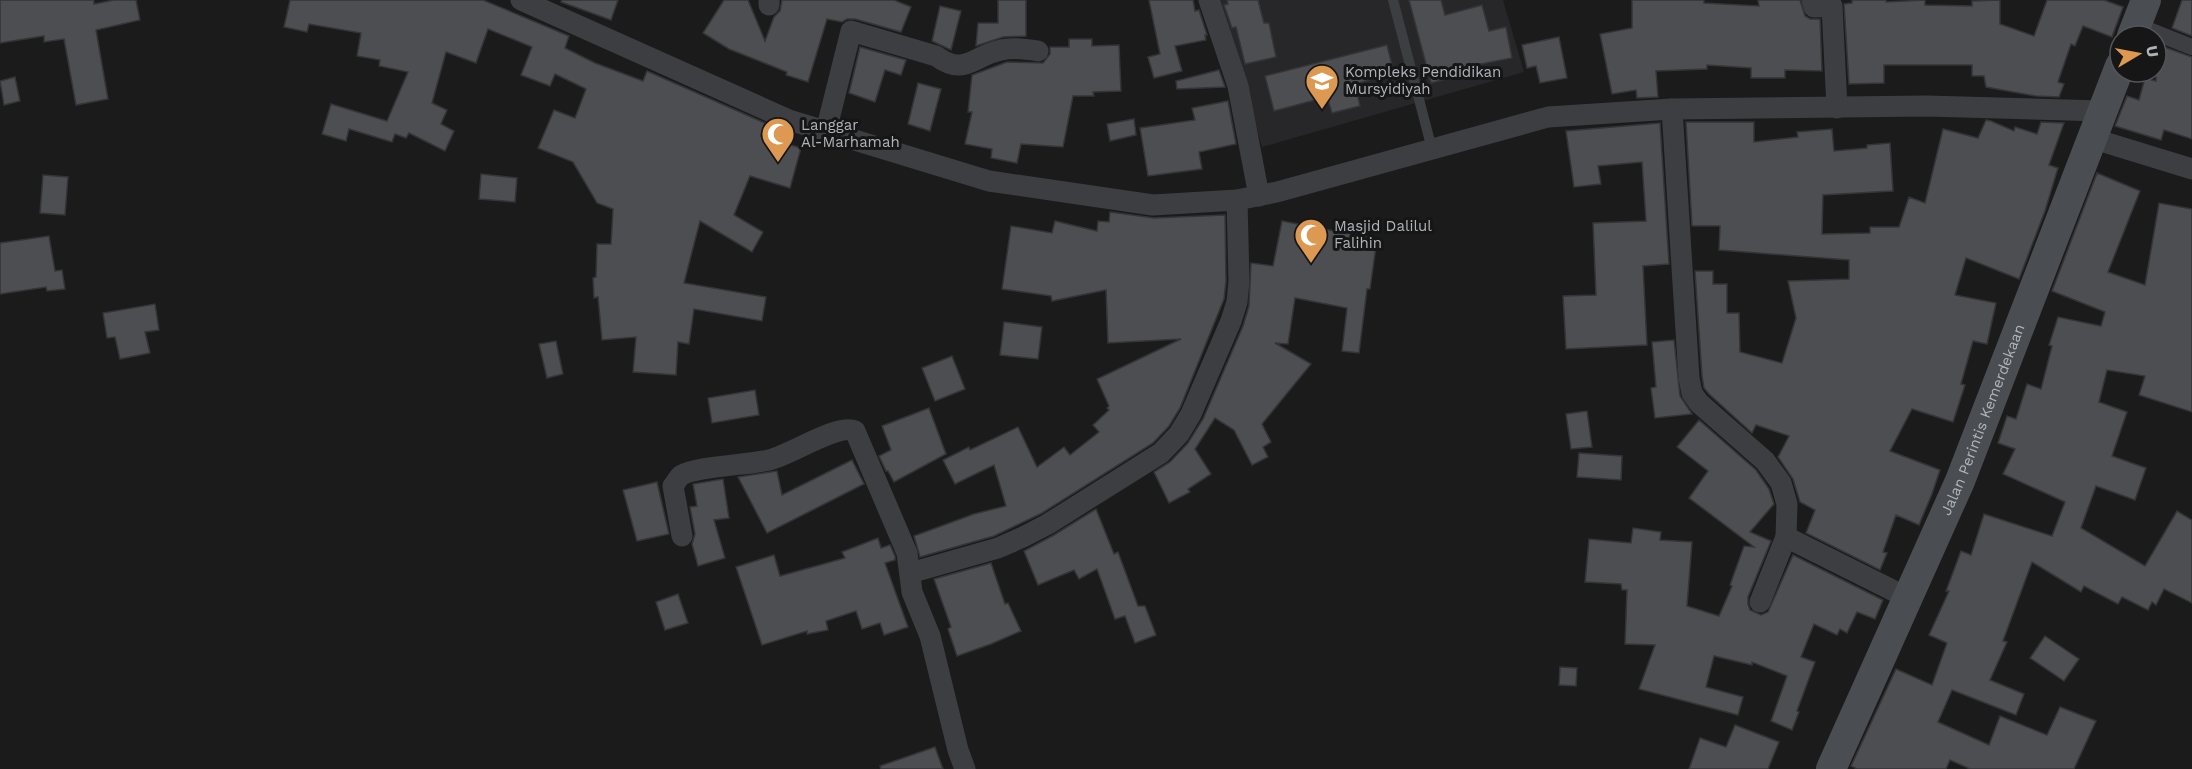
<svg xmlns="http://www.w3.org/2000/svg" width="2192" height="769" font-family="'Work Sans',sans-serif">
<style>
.built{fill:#272729}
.building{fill:#4d4e51;stroke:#353538;stroke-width:1.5}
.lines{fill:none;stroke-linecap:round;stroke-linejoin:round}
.service{stroke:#3c3e41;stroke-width:10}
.pedestrian{stroke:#3c3e41;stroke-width:16}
.minor{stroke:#3c3e41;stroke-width:21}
.secondary{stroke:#4a4d51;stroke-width:30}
.labels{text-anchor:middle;stroke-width:6;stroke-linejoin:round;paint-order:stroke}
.poi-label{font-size:15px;fill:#afb4ba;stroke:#161617;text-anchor:start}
.street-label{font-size:15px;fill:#afb4ba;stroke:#161617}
</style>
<rect width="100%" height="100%" fill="#1b1b1c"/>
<polygon class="built" points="1220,0 1503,0 1524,72 1262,147"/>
<g class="building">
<polygon points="0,0 94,0 94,4 114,0 136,0 140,20 96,30 108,99 76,105 64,39 44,42 44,36 0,43"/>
<polygon points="290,0 483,0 569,36 565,48 595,63 643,81 647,71 765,123 761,136 801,148 790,188 750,176 734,215 763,232 752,252 700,221 684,283 766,297 762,321 694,309 689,344 678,342 676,375 633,372 636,337 602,340 598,297 594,298 593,278 596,277 597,244 611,244 613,209 597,203 573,162 538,148 554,110 575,118 586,89 555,74 550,86 521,75 532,47 488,29 476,63 446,52 432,103 447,110 441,124 454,131 445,151 409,133 406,138 395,134 392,142 349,129 346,141 322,134 331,104 387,121 408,72 379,66 380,60 357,56 361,33 309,24 307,32 284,27"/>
<polygon points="562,0 618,0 611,20 561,2"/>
<polygon points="724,0 748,0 765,41 774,17 780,11 782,0 894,0 911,7 901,32 855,19 847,19 842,22 827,19 808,82 786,75 787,72 729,49 703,33"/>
<polygon points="998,0 1026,0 1026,36 1003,37 976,46 978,23 998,23"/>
<polygon points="1149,0 1193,0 1195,11 1199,10 1207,35 1205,35 1206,40 1175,46 1182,71 1154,78 1148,57 1160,54"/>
<polygon points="1227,0 1258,0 1264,23 1269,23 1276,57 1245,64 1236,27 1232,28 1224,5 1228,4"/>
<polygon points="1409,0 1441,0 1445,15 1482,5 1489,31 1506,27 1512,58 1460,68 1461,75 1431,83"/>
<polygon points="1632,0 1704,0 1704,3 1759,6 1758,0 1800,0 1805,16 1810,19 1820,19 1822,71 1785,70 1785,78 1751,78 1751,68 1707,65 1707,69 1656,71 1658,97 1637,98 1636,90 1612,94 1600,34 1632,28"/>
<polygon points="1852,0 1886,0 1886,2 1925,0 1925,5 1972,6 1972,1 2000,0 2000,24 2034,36 2047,0 2104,0 2123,7 2112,37 2083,26 2075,46 2071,44 2058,82 2064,84 2059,97 2036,96 1986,87 1984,76 1972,76 1972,65 1884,65 1884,83 1849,84 1844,4 1852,3"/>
<polygon points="2182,0 2192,0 2192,36 2172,28"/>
<polygon points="940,6 961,11 951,50 932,41"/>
<polygon points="1559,37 1567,78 1540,83 1536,66 1527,68 1522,45"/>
<polygon points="1069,39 1092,39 1092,46 1119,45 1121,91 1093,92 1094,96 1073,96 1063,147 1021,144 1017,163 991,158 992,149 965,144 972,112 968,112 972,75 1007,62 1043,63 1050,54 1050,47 1069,47"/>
<polygon points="2156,44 2192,57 2192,139 2164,130 2161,140 2115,126 2127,96 2139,100 2145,78 2156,81"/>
<polygon points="1387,45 1394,73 1355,84 1360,106 1332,113 1327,97 1274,111 1265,76"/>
<polygon points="860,47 906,60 901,75 885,70 875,102 849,93"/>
<polygon points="1219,70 1225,87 1177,89 1176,81"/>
<polygon points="15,77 20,101 4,105 0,81"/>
<polygon points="918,83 941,89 930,131 908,124"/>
<polygon points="1228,101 1236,144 1199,152 1202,169 1148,176 1140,128 1195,120 1192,108"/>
<polygon points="1134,119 1136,135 1110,141 1107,124"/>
<polygon points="1986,120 1991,121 2014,131 2015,127 2037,134 2041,122 2064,123 2049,165 2058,168 2045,211 2019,279 1966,258 1955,295 1996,303 1987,344 1973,341 1961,384 1965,385 1953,422 1912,409 1890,451 1940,470 1932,494 1919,525 1896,515 1883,552 1887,553 1880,570 1806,533 1815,510 1800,502 1793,479 1778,457 1789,436 1756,425 1752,433 1709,394 1704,388 1702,376 1695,271 1713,271 1713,284 1727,284 1727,313 1739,313 1740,352 1782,363 1796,318 1788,281 1849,279 1849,260 1719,250 1720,226 1692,226 1686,122 1754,122 1754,142 1798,137 1797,132 1832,129 1834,151 1867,148 1867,145 1890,143 1893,191 1823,195 1822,234 1870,233 1870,227 1899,227 1909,197 1925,203 1943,129 1978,138"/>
<polygon points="1660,123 1669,264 1643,266 1647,345 1566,349 1563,296 1596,295 1593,223 1646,221 1642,162 1598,166 1601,184 1574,187 1566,131"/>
<polygon points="2097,173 2140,191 2108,272 2145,285 2159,203 2192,209 2192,412 2139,395 2145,376 2107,370 2099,402 2127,412 2112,456 2146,468 2135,500 2096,486 2081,528 2145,566 2177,511 2192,520 2192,603 2164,589 2156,605 2152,602 2148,610 2122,597 2118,604 2084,586 2081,592 2032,562 2003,641 2007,642 1990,680 2024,694 2016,715 1952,690 1938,722 1989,745 2000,716 2047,735 2060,707 2096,721 2074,769 1970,769 1950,760 1946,769 1857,769 1851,766 1896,669 1932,685 1947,643 1929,635 1949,591 1946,591 1961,551 1971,555 1984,514 2052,536 2065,502 2003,474 2015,449 1998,443 2007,416 2016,419 2027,384 2041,389 2052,346 2049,345 2058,317 2101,326 2105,312 2052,291"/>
<polygon points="481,174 517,178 515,202 479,199"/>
<polygon points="43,175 68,177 65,215 40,213"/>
<polygon points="1110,212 1154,218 1225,215 1226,281 1224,299 1180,408 1169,426 1153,443 1042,513 994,536 920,557 914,536 974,514 1006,506 994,465 955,484 943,460 969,447 970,450 1018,427 1037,467 1064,447 1070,455 1099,432 1093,425 1109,410 1107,408 1109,406 1097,379 1181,339 1108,343 1106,290 1052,301 1051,296 1002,289 1011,226 1052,233 1055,221 1097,231 1098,221 1109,222"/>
<polygon points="1282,221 1377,239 1370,289 1367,289 1359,353 1342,351 1347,308 1295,298 1288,344 1275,343 1311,364 1262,424 1271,442 1263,447 1268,457 1252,465 1234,430 1215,418 1195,449 1211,474 1188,489 1190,492 1169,503 1154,472 1170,462 1188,443 1203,419 1243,326 1249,306 1251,263 1273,266"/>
<polygon points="49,236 55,271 62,270 65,289 47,291 46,287 0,294 0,243"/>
<polygon points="155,304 159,330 145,332 150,353 120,359 115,337 107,338 103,313"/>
<polygon points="1004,322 1042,327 1038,359 1000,355"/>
<polygon points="1674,340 1680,396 1692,414 1655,418 1651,388 1656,387 1652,342"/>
<polygon points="556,341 563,374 547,378 539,344"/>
<polygon points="952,356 965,389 935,401 922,368"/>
<polygon points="755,390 759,415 712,423 708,398"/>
<polygon points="929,408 946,454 894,482 888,471 886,471 879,456 891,450 882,426"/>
<polygon points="1587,411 1592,447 1571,449 1566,414"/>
<polygon points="1699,420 1756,470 1769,489 1774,504 1750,532 1771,541 1748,597 1748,604 1750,610 1761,615 1768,612 1793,555 1883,600 1875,619 1857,612 1847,633 1840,629 1837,635 1814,624 1801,657 1815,662 1797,711 1799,712 1792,730 1771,721 1787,676 1752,662 1752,665 1714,656 1706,687 1743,697 1738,715 1639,689 1655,645 1625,644 1627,590 1622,590 1621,584 1585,582 1589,539 1631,543 1633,528 1661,532 1660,540 1692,542 1687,606 1719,616 1732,586 1730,585 1744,546 1754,547 1689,498 1708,471 1677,447"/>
<polygon points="1579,453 1622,456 1621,480 1577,477"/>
<polygon points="852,460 864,484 767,533 738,477 777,471 782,495"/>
<polygon points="723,479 729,518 714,520 725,558 698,566 692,544 695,534 690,507 697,506 693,484"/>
<polygon points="657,482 669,534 637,541 623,490"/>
<polygon points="1096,509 1114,554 1118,552 1138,606 1145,606 1156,635 1135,643 1125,616 1115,619 1097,569 1079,579 1074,570 1038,585 1024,551 1054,535"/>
<polygon points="878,538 881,548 890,545 895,556 895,560 885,563 908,627 884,635 880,623 862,629 856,611 826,621 828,630 807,634 807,631 762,645 736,567 774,555 780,576 845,558 842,552"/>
<polygon points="991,563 1005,604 1008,603 1021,631 991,644 957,656 948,629 951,627 934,579"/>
<polygon points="678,594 688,623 665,630 656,602"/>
<polygon points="2045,636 2079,659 2064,681 2030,658"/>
<polygon points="1560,667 1577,668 1576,686 1559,685"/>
<polygon points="1735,725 1779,742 1768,769 1689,769 1700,738 1726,747"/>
<polygon points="935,747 943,769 881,769 880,766"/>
</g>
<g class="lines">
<polyline class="service" points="1393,0 1432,149"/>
<polyline class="pedestrian" points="2136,25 2192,47"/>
<g class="minor">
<polyline points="521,0 789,120 989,181 1153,205 1237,200 1277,192 1548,117 1672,109 1927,106 2102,111"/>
<polyline points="1209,0 1238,86 1259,196"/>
<polyline points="1812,0 1814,7 1832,6 1837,108"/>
<polyline points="769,5 769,0"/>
<polyline points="1672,109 1689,378 1692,393 1699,403 1765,461 1781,483 1787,504 1786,537 1760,602"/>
<path d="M826,131L851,31L936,56C965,77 972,56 1001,50C1012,47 1026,49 1038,51"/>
<polyline points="2091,138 2192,169"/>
<path d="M682,536L673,486C676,483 678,477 682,475C697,466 748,465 769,460C791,455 838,423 855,431L907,553L912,592L930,636L958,750L965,769"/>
<polyline points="1786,537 1908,598"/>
<polyline points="910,573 998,548 1023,537 1048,524 1161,453 1179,434 1191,414 1231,321 1237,302 1239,281 1237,200"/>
</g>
<g class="secondary">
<polyline points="2132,36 2146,0"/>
<path id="s1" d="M1831,769L1960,481L2120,66"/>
</g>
</g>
<defs>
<symbol id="school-pin" viewBox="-11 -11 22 30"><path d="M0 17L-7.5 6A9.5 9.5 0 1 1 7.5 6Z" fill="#dd9852" stroke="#161617"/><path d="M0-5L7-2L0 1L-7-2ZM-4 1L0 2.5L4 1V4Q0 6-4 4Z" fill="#fff"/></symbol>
<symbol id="mosque-pin" viewBox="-11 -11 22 30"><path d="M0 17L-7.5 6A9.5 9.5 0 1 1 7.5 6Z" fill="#dd9852" stroke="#161617"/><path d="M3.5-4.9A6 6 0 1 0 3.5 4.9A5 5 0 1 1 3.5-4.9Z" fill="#fff"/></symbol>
</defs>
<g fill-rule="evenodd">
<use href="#school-pin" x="1303" y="62" width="38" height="52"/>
<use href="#mosque-pin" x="759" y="115" width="38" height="52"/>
<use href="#mosque-pin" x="1292" y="216" width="38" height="52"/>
</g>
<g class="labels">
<g class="poi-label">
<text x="1345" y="77">Kompleks Pendidikan<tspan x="1345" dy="17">Mursyidiyah</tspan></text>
<text x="801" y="130">Langgar<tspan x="801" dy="17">Al-Marhamah</tspan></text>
<text x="1334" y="231">Masjid Dalilul<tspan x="1334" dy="17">Falihin</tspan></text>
</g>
<g class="street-label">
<text dy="5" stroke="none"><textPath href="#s1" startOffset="381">Jalan Perintis Kemerdekaan</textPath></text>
</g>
</g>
<g transform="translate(2138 54) rotate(80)"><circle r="28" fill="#161617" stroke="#535558" stroke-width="1.5"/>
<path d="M0-4.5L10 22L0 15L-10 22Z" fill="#dd9852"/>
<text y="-9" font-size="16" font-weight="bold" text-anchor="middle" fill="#afb4ba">U</text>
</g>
</svg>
